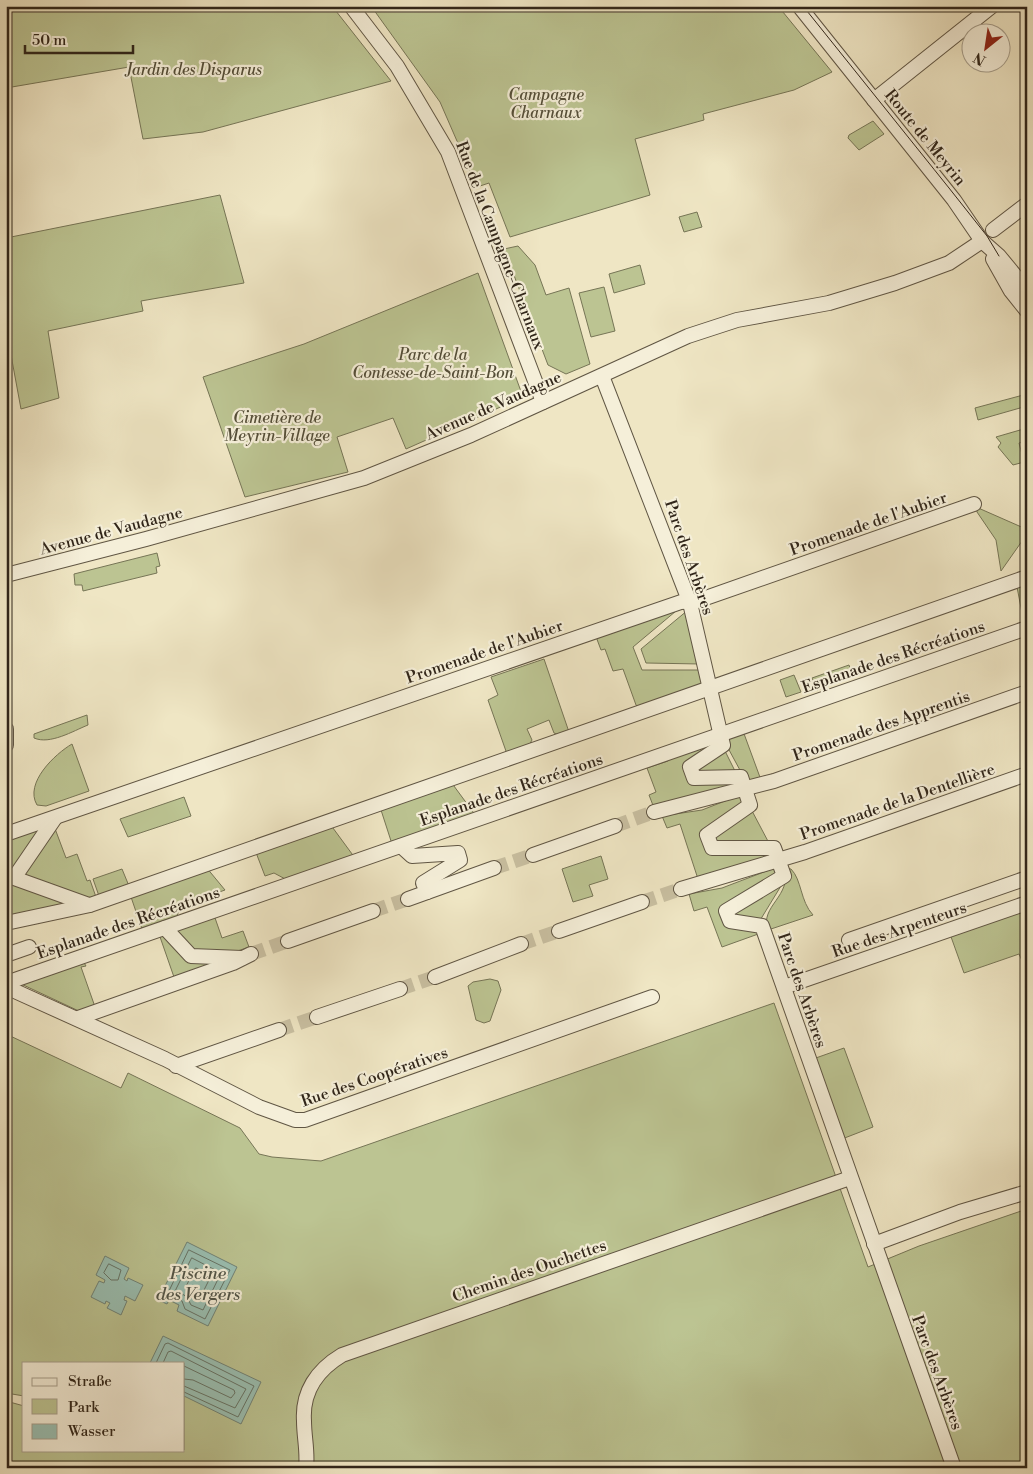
<svg xmlns="http://www.w3.org/2000/svg" width="1033" height="1474" font-family="'Libre Bodoni',serif">
<style>
.green{fill:#bcc492;stroke:#767556}
.water{fill:#9ac0b3;stroke:#708276}
.lines{fill:none;stroke-linecap:round;stroke-linejoin:round}
.shore{stroke:#667366;stroke-width:1}
.minor-tunnel{stroke:#c9c0a2;stroke-width:14;stroke-dasharray:14 7;stroke-linecap:butt}
.minor-casing{stroke:#605644;stroke-width:16}
.minor{stroke:#f5efd9;stroke-width:14}
.tram{stroke:#31261a;stroke-width:1}
.labels{text-anchor:middle;stroke-width:4.5;stroke-linejoin:round;paint-order:stroke}
.park-label{font-size:16px;font-style:italic;fill:#544e38;stroke:#f5efd9}
.street-label{font-size:16px;fill:#31261a;stroke:#f5efd9}
.water-label{font-size:18px;font-style:italic;fill:#505448;stroke:#f5efd9}
</style>
<rect width="100%" height="100%" fill="#efe6c4"/>
<filter id="stains"><feTurbulence type="fractalNoise" baseFrequency=".004" numOctaves="4"/><feColorMatrix values="0 0 0 0 .2 0 0 0 0 .09 0 0 0 0 .02 0 0 0 .5 -.17"/></filter>
<radialGradient id="worn" r=".72"><stop offset=".6" stop-color="#630" stop-opacity="0"/><stop offset="1" stop-color="#630" stop-opacity=".3"/></radialGradient>
<g class="green">
<polygon points="332,6 391,81 203,132 143,139 129,67 6,88 6,7"/>
<polygon points="371,6 778,6 832,72 794,90 703,114 704,120 635,139 650,195 510,237 489,183 477,187 440,102"/>
<polygon points="873,121 884,134 859,150 848,138 849,135"/>
<polygon points="220,195 244,283 141,301 143,311 48,331 59,398 21,409 6,328 6,238"/>
<polygon points="697,212 702,227 684,232 679,217"/>
<polygon points="518,246 535,265 546,295 569,288 590,364 566,374 548,365 504,249"/>
<polygon points="640,265 645,284 614,293 609,274"/>
<polygon points="478,273 523,397 406,449 393,418 337,437 348,472 245,497 203,377 304,344"/>
<polygon points="604,287 615,331 591,337 579,293"/>
<polygon points="1027,394 1027,406 978,420 975,408"/>
<polygon points="1027,428 1027,441 1019,443 1024,462 1013,465 998,447 1001,443 996,437"/>
<polygon points="976,507 1026,529 1027,534 1001,571 996,540 977,512"/>
<polygon points="157,553 160,566 156,567 157,573 83,591 82,585 75,585 74,574"/>
<polygon points="1027,581 1027,618 1022,613 1017,587"/>
<polygon points="682,606 633,647 642,670 702,670 706,685 639,708 636,705 623,669 613,671 605,649 601,650 595,634"/>
<polygon points="688,610 700,664 646,663 641,649"/>
<polygon points="544,659 569,732 561,736 554,733 549,720 527,729 532,740 528,747 507,754 488,700 498,695 491,677"/>
<polygon points="849,665 853,677 817,690 812,678"/>
<polygon points="794,675 801,692 786,697 780,680"/>
<path d="M87,715L88,725C73,731 50,745 34,738V734Z"/>
<polygon points="743,731 761,780 747,783 728,748 725,737"/>
<polygon points="718,740 686,764 692,781 738,779 740,785 654,808 649,795 656,792 647,768 668,761 667,757"/>
<path d="M72,744L89,791L46,806L37,805C24,783 55,754 72,744Z"/>
<polygon points="724,749 736,773 697,774 694,768"/>
<polygon points="451,782 476,816 392,844 381,810"/>
<polygon points="743,794 747,804 704,833 710,852 771,851 773,857 698,879 680,824 667,828 662,816 702,810"/>
<polygon points="184,797 191,816 128,837 120,819"/>
<polygon points="751,809 770,845 715,845 712,836"/>
<polygon points="49,823 54,826 66,858 77,854 87,881 90,880 96,897 6,920 6,839"/>
<polygon points="330,824 355,858 289,881 274,873 265,876 255,850"/>
<polygon points="601,856 608,879 589,885 593,896 573,902 562,869"/>
<polygon points="206,867 225,890 180,906 176,920 143,932 131,897"/>
<polygon points="777,867 780,875 722,909 761,933 722,947 707,907 694,911 689,894 722,888"/>
<path d="M784,868L791,869C802,880 800,901 813,915L768,930C759,906 793,896 784,868Z"/>
<polygon points="122,869 129,886 99,896 93,879"/>
<polygon points="784,881 759,922 733,918 731,912"/>
<polygon points="1027,907 1027,971 1019,954 964,973 950,934"/>
<polygon points="214,915 222,938 243,931 249,947 229,954 230,961 175,980 159,934"/>
<polygon points="83,961 86,966 81,967 94,1004 93,1008 81,1012 19,983"/>
<polygon points="490,979 498,981 501,990 490,1021 484,1023 476,1020 468,986 473,982"/>
<polygon points="774,1003 868,1267 919,1246 1027,1209 1027,1461 1007,1468 6,1468 6,1401 24,1406 24,1450 184,1450 184,1363 24,1363 24,1396 6,1393 6,1034 121,1088 128,1073 240,1128 259,1154 272,1157 321,1161"/>
<polygon points="844,1048 873,1127 842,1139 813,1059"/>
</g>
<g class="water">
<polygon points="187,1242 237,1267 208,1326 177,1311 179,1305 169,1300 167,1304 158,1300"/>
<polygon points="105,1256 129,1268 124,1279 127,1281 128,1278 143,1285 135,1301 125,1296 124,1300 127,1301 121,1315 107,1308 110,1303 106,1301 105,1304 91,1297 99,1281 104,1283 105,1280 96,1275"/>
<polygon points="163,1336 261,1382 241,1424 184,1396 184,1363 150,1363"/>
</g>
<g class="lines">
<g class="shore">
<polygon points="189,1250 230,1270 205,1319 185,1309 182,1301 168,1294"/>
<polygon points="192,1258 221,1273 203,1310 191,1305 187,1297 176,1290"/>
<polygon points="109,1264 121,1270 118,1280 111,1280 104,1273"/>
<polygon points="196,1268 211,1276 199,1300 186,1287"/>
<polyline points="156,1363 165,1344 168,1343 254,1386 238,1417 184,1392"/>
<polyline points="163,1363 168,1352 171,1351 246,1389 235,1408 184,1386"/>
<polyline points="184,1366 234,1390 235,1393 231,1398 193,1380 184,1379"/>
</g>
<g class="minor-tunnel">
<polyline points="615,826 654,812"/>
<polyline points="494,868 533,855"/>
<polyline points="642,902 681,889"/>
<polyline points="373,911 408,899"/>
<polyline points="521,944 559,931"/>
<polyline points="251,954 288,941"/>
<polyline points="400,989 435,977"/>
<polyline points="279,1030 317,1017"/>
</g>
<defs>
<g id="minor">
<polyline points="351,6 397,66 448,152 543,402"/>
<polyline points="799,6 954,200 982,241 999,256 1027,290"/>
<polyline points="874,100 992,6"/>
<polyline points="993,230 1027,204"/>
<polyline points="993,259 1011,291 1027,311"/>
<polyline points="602,376 690,603 723,745 690,767 694,778 741,777 750,805 707,835 712,848 774,848 784,876 726,911 730,921 762,926 954,1468"/>
<polyline points="6,575 146,539 364,478 471,435 688,336 737,320 829,303 895,283 949,263 982,241"/>
<polyline points="6,729 6,745"/>
<polyline points="654,812 774,781 1027,692"/>
<polyline points="55,818 14,878 89,905"/>
<polyline points="6,834 681,602 697,601 974,504"/>
<polyline points="401,846 412,856 458,853 460,860 423,883 427,892"/>
<polyline points="533,855 615,826"/>
<polyline points="681,889 805,852 1027,774"/>
<polyline points="408,899 494,868"/>
<polyline points="6,923 90,905 1027,577"/>
<polyline points="165,928 191,956 242,958"/>
<polyline points="559,931 642,902"/>
<polyline points="849,940 1027,878"/>
<polyline points="288,941 373,911"/>
<polyline points="6,955 29,947"/>
<polyline points="435,977 521,944"/>
<polyline points="6,983 1027,628"/>
<polyline points="6,987 165,1059 259,1107 295,1120 305,1120 652,997"/>
<polyline points="784,987 1027,903"/>
<polyline points="317,1017 400,989"/>
<polyline points="78,1018 233,963 251,954"/>
<polyline points="176,1066 279,1030"/>
<polyline points="874,1244 960,1212 1027,1192"/>
<path d="M306,1468C308,1452 304,1437 304,1421C302,1392 317,1370 342,1355L850,1178"/>
</g>
</defs>
<use href="#minor" class="minor-casing"/>
<use href="#minor" class="minor"/>
<polyline class="tram" points="803,6 949,188 987,236 999,256"/>
</g>
<g class="labels">
<g class="park-label">
<text x="194" y="75">Jardin des Disparus</text>
<text x="546" y="100">Campagne<tspan x="546" dy="18">Charnaux</tspan></text>
<text x="433" y="360">Parc de la<tspan x="433" dy="18">Contesse-de-Saint-Bon</tspan></text>
<text x="277" y="423">Cimetière de<tspan x="277" dy="18">Meyrin-Village</tspan></text>
</g>
<g class="street-label">
<text transform="translate(926 137) rotate(51)" y="6">Route de Meyrin</text>
<text transform="translate(501 245) rotate(69)" y="6">Rue de la Campagne-Charnaux</text>
<text transform="translate(493 405) rotate(-24)" y="6">Avenue de Vaudagne</text>
<text transform="translate(868 523) rotate(-19)" y="6">Promenade de l'Aubier</text>
<text transform="translate(111 530) rotate(-15)" y="6">Avenue de Vaudagne</text>
<text transform="translate(690 557) rotate(71)" y="6">Parc des Arbères</text>
<text transform="translate(484 651) rotate(-19)" y="6">Promenade de l'Aubier</text>
<text transform="translate(893 656) rotate(-19)" y="6">Esplanade des Récréations</text>
<text transform="translate(881 725) rotate(-19)" y="6">Promenade des Apprentis</text>
<text transform="translate(511 789) rotate(-19)" y="6">Esplanade des Récréations</text>
<text transform="translate(897 801) rotate(-19)" y="6">Promenade de la Dentellière</text>
<text transform="translate(128 922) rotate(-19)" y="6">Esplanade des Récréations</text>
<text transform="translate(899 929) rotate(-19)" y="6">Rue des Arpenteurs</text>
<text transform="translate(803 990) rotate(71)" y="6">Parc des Arbères</text>
<text transform="translate(374 1076) rotate(-19)" y="6">Rue des Coopératives</text>
<text transform="translate(529 1270) rotate(-19)" y="6">Chemin des Ouchettes</text>
<text transform="translate(938 1372) rotate(70)" y="6">Parc des Arbères</text>
</g>
<g class="water-label">
<text x="198" y="1279">Piscine<tspan x="198" dy="21">des Vergers</tspan></text>
</g>
</g>
<rect width="1033" height="1474" fill="none" stroke="#efe6c4" stroke-width="25"/>
<rect x="8" y="8" width="1018" height="1459" fill="none" stroke="#31261a" stroke-width="2.5"/>
<rect x="12" y="12" width="1008" height="1449" fill="none" stroke="#31261a"/>
<rect x="22" y="1362" width="162" height="90" fill="#f5efd9" stroke="#a79f8d"/>
<rect x="32" y="1378" width="25" height="8" fill="#f5efd9" stroke="#a79f8d"/>
<text x="68" y="1386" font-size="15" fill="#31261a">Straße</text>
<rect x="32" y="1399" width="25" height="15" fill="#bcc492" stroke="#a79f8d"/>
<text x="68" y="1412" font-size="15" fill="#31261a">Park</text>
<rect x="32" y="1424" width="25" height="15" fill="#9ac0b3" stroke="#a79f8d"/>
<text x="68" y="1436" font-size="15" fill="#31261a">Wasser</text>
<g transform="translate(986 48) rotate(210)"><circle r="24" fill="#f5efd9" stroke="#a79f8d"/>
<path d="M0-4L9 19L0 12L-9 19Z" fill="#8f2418"/>
<text y="-8" font-size="14" font-weight="bold" text-anchor="middle" fill="#31261a">N</text>
</g>
<path d="M25 45v8h108v-8" fill="none" stroke="#31261a" stroke-width="2.5"/>
<text x="32" y="45" font-size="15" fill="#31261a" stroke="#f5efd9" stroke-width="4" paint-order="stroke">50 m</text>
<rect width="100%" height="100%" filter="url(#stains)"/>
<rect width="100%" height="100%" fill="url(#worn)"/>
</svg>
